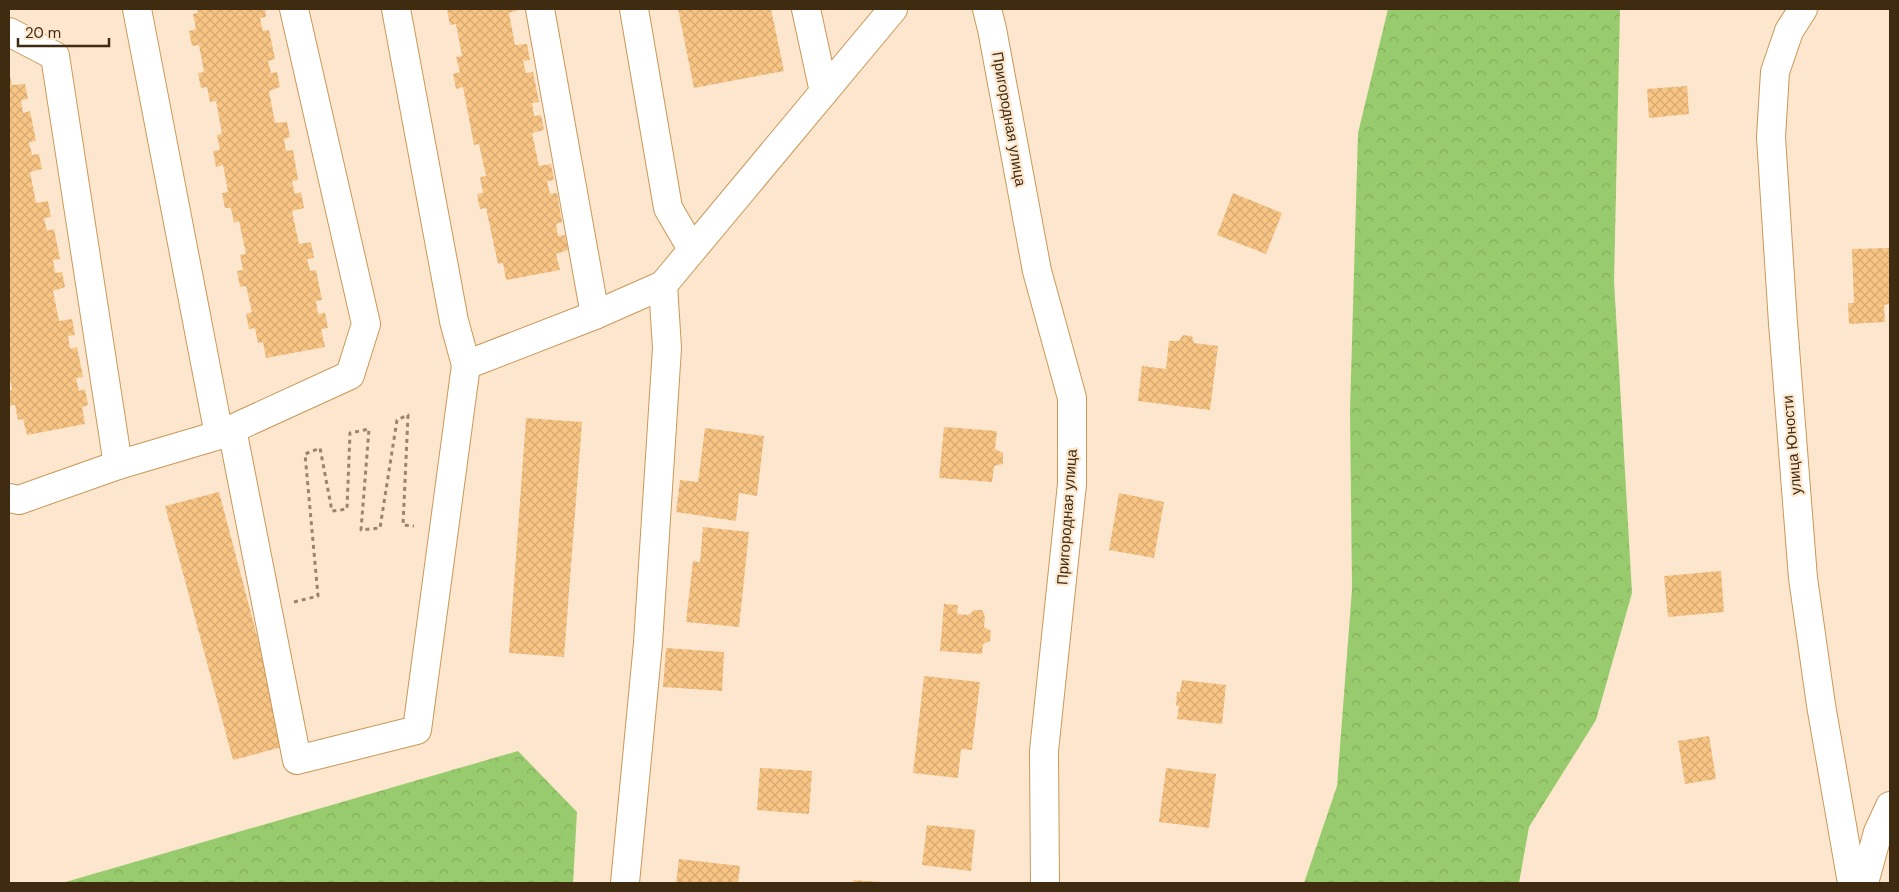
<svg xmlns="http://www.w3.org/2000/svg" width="1899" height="892" font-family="'DM Sans',sans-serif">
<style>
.forest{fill:url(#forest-crowns)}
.building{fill:url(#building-cross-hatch)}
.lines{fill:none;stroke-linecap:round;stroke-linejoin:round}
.minor-casing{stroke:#c99859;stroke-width:30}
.path{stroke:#9a856b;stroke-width:3;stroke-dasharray:4 4;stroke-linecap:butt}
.minor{stroke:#fff;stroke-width:28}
.labels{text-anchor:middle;stroke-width:4.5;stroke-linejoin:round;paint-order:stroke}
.street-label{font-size:15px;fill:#3f2b10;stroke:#fce7ce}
</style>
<defs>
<pattern id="forest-crowns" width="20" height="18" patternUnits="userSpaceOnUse" patternTransform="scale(1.25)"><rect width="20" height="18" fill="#98cb6d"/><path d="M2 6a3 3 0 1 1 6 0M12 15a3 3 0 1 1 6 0" fill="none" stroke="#84ae5d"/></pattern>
<pattern id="building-cross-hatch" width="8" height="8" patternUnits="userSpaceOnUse" patternTransform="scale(1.25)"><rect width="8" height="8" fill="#f8c585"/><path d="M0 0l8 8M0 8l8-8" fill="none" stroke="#d6a972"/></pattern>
</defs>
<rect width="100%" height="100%" fill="#fce7ce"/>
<g class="forest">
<polygon points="1388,9 1620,9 1614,281 1632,593 1596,720 1529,827 1519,883 1304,883 1337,786 1352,589 1350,411 1358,133"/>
<polygon points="518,751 577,812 573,883 62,883"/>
</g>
<g class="building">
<polygon points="197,9 265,9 266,17 260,18 263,31 269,30 275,59 268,61 271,73 277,72 280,87 269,91 275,123 287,122 290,137 284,139 286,151 293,150 298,180 292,181 295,194 301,192 304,208 292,211 299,244 311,242 314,258 307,259 310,271 316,270 322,300 316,301 318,314 325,313 328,328 321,329 325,347 266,358 263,342 258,343 255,328 249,329 246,314 252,312 246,286 240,287 237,271 243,270 240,255 246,254 239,221 234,223 231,208 225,208 222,193 228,192 223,165 216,167 213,151 220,150 217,135 222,134 216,101 210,102 207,87 201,88 198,73 204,72 199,45 192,46 189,31 196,29 193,14 198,13"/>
<polygon points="447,9 522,9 509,13 515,45 527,44 530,60 523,61 526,73 533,72 539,102 532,103 534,116 541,115 544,130 532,133 539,166 551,164 554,180 547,181 550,194 557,193 562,222 556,224 558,236 565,235 568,250 556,254 560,270 506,280 503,263 498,264 486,208 480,209 477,194 483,193 480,177 486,176 479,144 474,145 463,87 456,89 453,74 460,72 456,57 462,56 456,24 450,25"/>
<polygon points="678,9 771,9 784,71 694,88"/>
<polygon points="9,71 12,85 25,84 28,99 21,100 23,113 30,111 36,141 29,142 32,155 39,154 42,169 30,172 36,203 48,201 51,217 44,218 47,231 54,229 60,259 53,260 55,273 62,272 65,287 53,291 59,321 72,319 75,335 68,336 70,349 77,347 83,377 76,378 79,391 85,389 88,405 82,407 85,424 27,435 23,419 18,420 15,405 9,406 9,390 12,390 9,372"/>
<polygon points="1687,86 1689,114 1649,118 1647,89"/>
<polygon points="1233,193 1282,213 1266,254 1217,235"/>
<polygon points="1890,248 1890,304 1884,305 1885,322 1849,324 1848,303 1854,303 1852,249"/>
<polygon points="1183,335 1192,336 1194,343 1218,346 1210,410 1138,401 1142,366 1166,369 1169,341 1179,341"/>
<polygon points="526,418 582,422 564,657 509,653"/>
<polygon points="944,427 997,431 995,449 1003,453 1003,464 994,466 992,482 939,478"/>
<polygon points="705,428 764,436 757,496 739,493 736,521 676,512 680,480 698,482"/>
<polygon points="219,492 286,746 233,760 165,506"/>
<polygon points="1119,493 1164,502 1154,558 1109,550"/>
<polygon points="703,527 749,532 739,627 686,622 693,561 700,562"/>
<polygon points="1721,571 1724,612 1668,617 1664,576"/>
<polygon points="944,604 958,605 957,614 969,615 974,610 982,610 985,617 984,627 991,631 990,641 983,644 982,654 940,651"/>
<polygon points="666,648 724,652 722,691 663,687"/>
<polygon points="924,676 980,682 972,750 961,749 958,778 913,773"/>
<polygon points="1182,680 1226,685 1222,724 1177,719 1179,706 1176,706 1177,692 1180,692"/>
<polygon points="1709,736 1716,779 1685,784 1678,741"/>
<polygon points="760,768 812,771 809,814 757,810"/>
<polygon points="1166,768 1216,774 1209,828 1159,822"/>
<polygon points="927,825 975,830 971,871 922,865"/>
<polygon points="679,859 740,866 738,883 676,883"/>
<polygon points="853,880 882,882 882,883 853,883"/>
</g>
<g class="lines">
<defs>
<g id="minor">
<polyline points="137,9 219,435"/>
<polyline points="540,9 595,315"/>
<polyline points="634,9 668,208 692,249"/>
<polyline points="806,9 824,92"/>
<polyline points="987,9 992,29 1037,271 1072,398 1072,484 1044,751 1045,883"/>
<polyline points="1803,9 1789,31 1775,72 1771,137 1783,323 1803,578 1821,705 1852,883"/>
<polyline points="9,32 55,56 118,465"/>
<polyline points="466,365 595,315 663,285 893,9"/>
<polyline points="232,429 297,760 417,730 466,365 454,321 396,9"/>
<polyline points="9,498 19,500 118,465 219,435 350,375 366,324 294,9"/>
<polyline points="625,883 648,643 667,348 663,285"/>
<polyline points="1864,883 1878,832 1890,806"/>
</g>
</defs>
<use href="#minor" class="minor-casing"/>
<polyline class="path" points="294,602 318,596 305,454 320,448 332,511 347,509 350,433 369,429 361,530 380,528 397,420 408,415 403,525 414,526"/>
<use href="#minor" class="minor"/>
</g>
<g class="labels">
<g class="street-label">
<text transform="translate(1009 119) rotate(80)" y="5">Пригородная улица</text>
<text transform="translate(1792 445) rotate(-95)" y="5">улица Юности</text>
<text transform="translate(1067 517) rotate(-86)" y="5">Пригородная улица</text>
</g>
</g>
<rect width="1899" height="892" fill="none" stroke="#3f2b10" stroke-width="20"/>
<path d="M18 38v8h91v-8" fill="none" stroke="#3f2b10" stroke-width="2.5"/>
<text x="25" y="38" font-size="15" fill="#3f2b10" stroke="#fce7ce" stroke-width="4" paint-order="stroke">20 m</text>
</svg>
